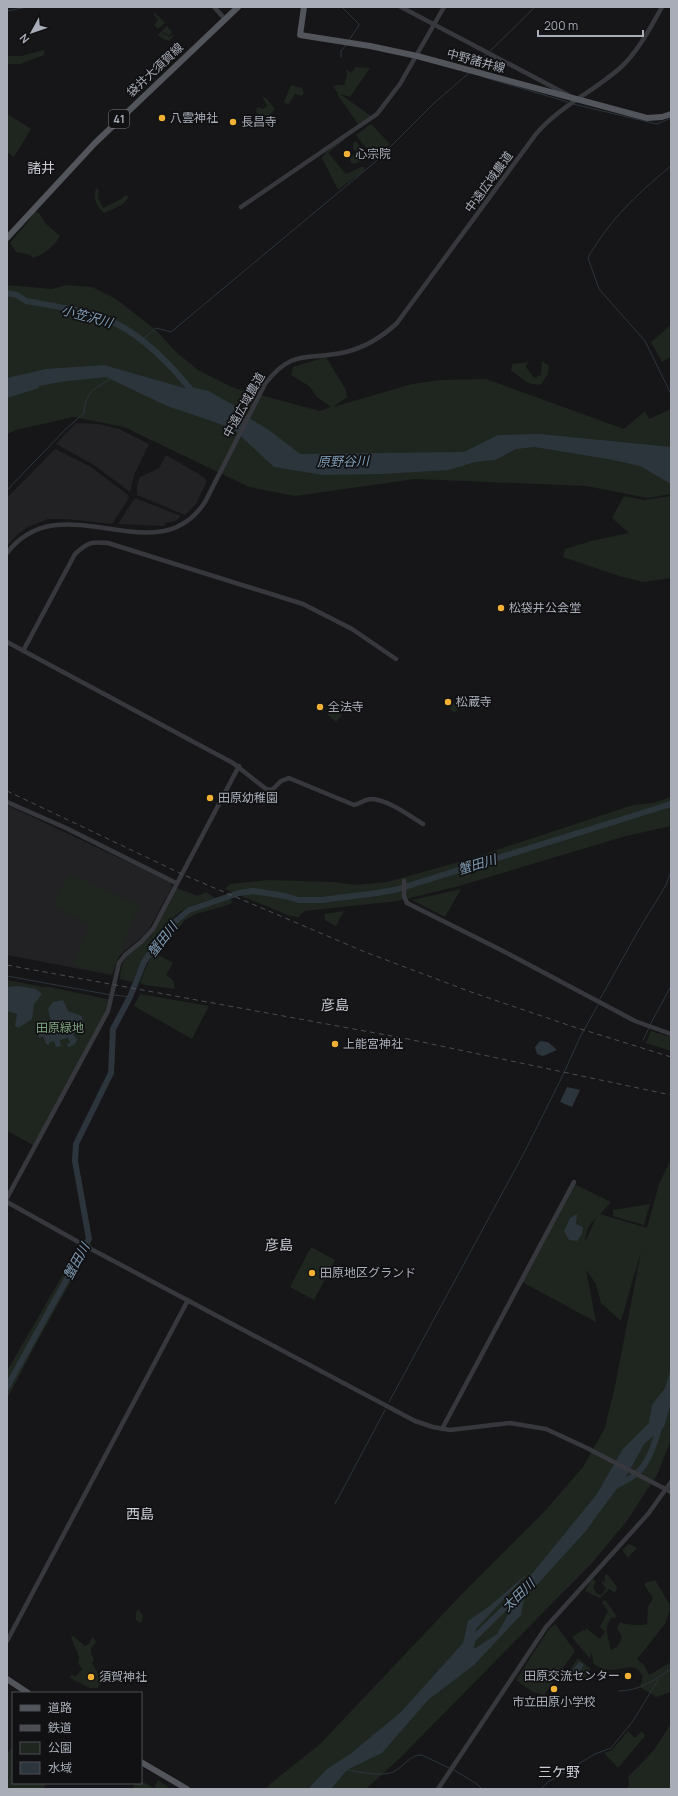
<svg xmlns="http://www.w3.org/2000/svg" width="678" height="1796" font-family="Manrope,'Noto Sans JP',sans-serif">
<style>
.built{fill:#222225}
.green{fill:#1e261f;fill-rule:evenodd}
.water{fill:#2c353c}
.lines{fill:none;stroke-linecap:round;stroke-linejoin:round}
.stream{stroke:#2c353c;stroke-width:1}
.river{stroke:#2c353c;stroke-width:6}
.minor{stroke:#37383d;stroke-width:4.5}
.major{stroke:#53555c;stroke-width:6}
.rail{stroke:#4a4c52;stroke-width:1;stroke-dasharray:5 4;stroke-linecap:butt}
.poi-dot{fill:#f2b134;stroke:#111113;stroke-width:1.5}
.labels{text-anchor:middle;stroke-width:3.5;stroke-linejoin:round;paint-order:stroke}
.shield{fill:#111113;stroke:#7b7e86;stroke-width:1}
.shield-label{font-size:11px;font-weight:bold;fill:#a8adb8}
.street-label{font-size:12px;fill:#a8adb8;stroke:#111113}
.poi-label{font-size:12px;fill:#a8adb8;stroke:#111113;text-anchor:start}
.park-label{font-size:12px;fill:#7fa381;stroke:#111113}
.water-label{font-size:13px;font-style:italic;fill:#7f9bb3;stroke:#111113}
.quarter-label{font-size:14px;fill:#c9ccd4;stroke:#111113}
</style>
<rect width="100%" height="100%" fill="#161618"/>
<g class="built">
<polygon points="76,423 98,424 119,429 149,444 134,475 130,492 94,465 56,444"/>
<polygon points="55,449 91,467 128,495 129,498 112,524 67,519 48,519 28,527 17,535 7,546 7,498"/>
<polygon points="166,455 202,476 207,481 196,504 185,515 137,495 137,485 140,477 159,468"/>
<polygon points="135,498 181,516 175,521 166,523 165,526 118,524"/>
<polygon points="7,805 170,882 172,887 149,929 142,937 122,953 117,959 112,975 7,955"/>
</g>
<g class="green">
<polygon points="155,13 165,23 158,29 154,25 158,20 153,14"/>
<polygon points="167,26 172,32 169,36 164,32 161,35 164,33 169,37 175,34 169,41 161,38 160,36 158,37 158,35"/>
<polygon points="44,50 44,55 20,64 7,64 7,56 21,56"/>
<polygon points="356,67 370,68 350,97 340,94 371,116 358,124 337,94 338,93 333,87 336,85 344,85 347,75 346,69 351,73"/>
<polygon points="291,85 302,88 304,93 302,96 295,94 288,105 284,102"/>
<polygon points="262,96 266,98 275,109 266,121 262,123 259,122 260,116 256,112 257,107 263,109 267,106"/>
<polygon points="7,114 31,129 14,157 7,152"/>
<polygon points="371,124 390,144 375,160 356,135"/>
<polygon points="343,139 344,140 328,153 346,174 361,167 364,167 364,171 339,189 337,188 322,158 327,151"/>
<polygon points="356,141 365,155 361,161 355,164 351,163 350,159 356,152 353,148 353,143"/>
<path d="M96,188L99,191L98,198L103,208L121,199L126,195L129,197L122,205L104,213C96,206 93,198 96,188Z"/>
<path d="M35,211L40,214L45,223L60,236C54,247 45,253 34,258L27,254L16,252L10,243L27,223Z"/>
<polygon points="7,285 52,289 67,285 92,287 116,299 157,331 175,351 198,370 234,388 320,411 331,407 317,397 309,386 291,375 293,367 326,357 346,390 347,397 333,407 412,384 440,380 486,379 624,429 645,411 649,419 671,409 671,494 648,498 586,486 415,479 295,496 249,487 124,427 73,417 16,430 7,434"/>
<polygon points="671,325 671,356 662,362 651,342"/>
<path d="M542,361L549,366L548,374L541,384C529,387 520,377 511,370L512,364L528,362L526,367L534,378L541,375Z"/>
<polygon points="624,496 644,500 671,496 671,578 643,582 619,576 563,557 565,549 591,541 629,533 612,518"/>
<polygon points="458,698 462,703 455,713 449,709"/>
<polygon points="334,707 342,715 336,722 327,714"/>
<polygon points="671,797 671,826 626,836 459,886 398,901 304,911 299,917 290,916 225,889 230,884 269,880 333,882 356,885 387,882 466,860 633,805 653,803"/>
<polygon points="69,874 139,905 112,974 73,965 90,925 53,906"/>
<path d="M174,887L198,896L206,892L215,898C205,902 192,904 183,910C161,924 144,960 132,982L120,979C121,952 137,949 151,931C160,918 167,901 174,887Z"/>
<polygon points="461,889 445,917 412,900"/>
<path d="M228,899L232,900L231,904L196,914L185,920L161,951L159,955L173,963L166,975L173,980L175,989L145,985L140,983C149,958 165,925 190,912C202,905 216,903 228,899Z"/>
<polygon points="344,911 336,926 325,920 324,914"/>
<polygon points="7,980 44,987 50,987 111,1000 108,1011 35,1146 7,1131"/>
<polygon points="140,994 209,1006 192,1039 134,1006"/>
<polygon points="651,1031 671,1037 671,1051 646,1043"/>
<path d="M671,1159V1440L657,1475L626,1522L593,1562L400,1758L366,1789H266L270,1784L320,1744L463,1593L543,1513L583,1467L605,1428L616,1381L641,1252L621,1321L601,1303L596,1284L586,1270L596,1322L522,1282L574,1184L611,1202L600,1214L647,1228L659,1184ZM596,1218L585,1242C586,1232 588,1225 596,1218Z"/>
<polygon points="650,1204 644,1225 613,1216 613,1210"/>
<polygon points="83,1240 92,1244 38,1340 7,1399 7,1371"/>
<polygon points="311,1247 335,1260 314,1300 290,1287"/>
<polygon points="629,1544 637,1548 628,1558 622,1550"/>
<polygon points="607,1574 617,1587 615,1593 609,1589 600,1598 585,1591 592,1578 596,1582 593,1587 596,1593 601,1595 606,1589 601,1581 605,1582 605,1576"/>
<path d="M655,1580L671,1607L665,1624L637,1659L644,1665L649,1675L671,1662V1692L656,1697L640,1687L643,1676C641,1674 639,1670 637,1669C627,1662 609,1678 593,1663L592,1652L590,1659L572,1637L583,1630L584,1631L586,1628L600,1639L605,1632L600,1627L608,1611L602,1602L605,1600L616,1615L615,1619L613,1617C602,1625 609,1638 611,1650L617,1647L622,1637L617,1628L620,1622C627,1625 639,1626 647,1624L648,1607L653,1598L645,1586V1583Z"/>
<polygon points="138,1609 143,1616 141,1623 136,1620 136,1612"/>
<polygon points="555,1624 575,1651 544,1695 533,1692 516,1680 549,1629"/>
<path d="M73,1636L85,1646L89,1644L92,1637L96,1641L95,1644L91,1648V1654L94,1659L92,1663L100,1677L101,1683L97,1688H89C83,1683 75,1682 70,1677L71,1675L76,1676L82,1669L78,1663L79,1657L71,1637Z"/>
<polygon points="578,1658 591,1669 582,1681 569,1671"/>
<polygon points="671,1717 671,1789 627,1789 629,1785 628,1777 654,1750 670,1725"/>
<polygon points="628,1731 635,1738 642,1731 645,1736 618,1768 604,1753 612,1750"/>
<polygon points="13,1746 13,1783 46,1783 43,1789 7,1789 7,1754"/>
<polygon points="158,1780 171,1789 132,1789 135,1783 141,1783 141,1781 154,1788"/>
</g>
<g class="water">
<polygon points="104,365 198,392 224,403 269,430 300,454 464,452 498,435 540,434 671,447 671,484 640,466 608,459 534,447 516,449 495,460 475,462 449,470 383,474 323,475 274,467 232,428 167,406 106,377 60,382 19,390 7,395 7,378 46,369"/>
<polygon points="19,986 36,989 42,994 34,1004 32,1019 18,1028 15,1026 17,1014 7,1011 7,987"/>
<path d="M63,1000L68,1011L82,1016L84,1028L80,1027L73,1035L77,1039C76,1044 73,1046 68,1047L67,1044L70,1043L68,1038L60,1040L61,1046L56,1047L54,1041L49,1043V1045L46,1044L43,1036L39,1038L38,1033L50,1027L51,1021L48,1009L53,1002Z"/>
<polygon points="540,1041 548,1042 557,1050 543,1056 537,1054 535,1047"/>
<polygon points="567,1087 580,1090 572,1107 560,1102"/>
<polygon points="577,1214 576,1224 583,1227 582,1234 577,1241 569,1240 564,1231 570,1218"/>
<polygon points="671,1368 671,1403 664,1427 644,1444 627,1475 585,1532 524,1599 521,1615 474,1665 428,1700 382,1753 347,1770 331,1789 308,1789 327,1769 350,1754 400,1713 463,1643 468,1621 491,1605 529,1572 476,1629 474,1649 497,1634 531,1575 597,1494 622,1450 649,1423 652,1405 665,1388"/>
<polygon points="579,1662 584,1665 577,1675 572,1671"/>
</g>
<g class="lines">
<g class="stream">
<polyline points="342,7 359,24 358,27 349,40"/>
<polyline points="7,11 27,7"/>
<polyline points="489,52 535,7"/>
<polyline points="341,57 341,51 346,45"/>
<polyline points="472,68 487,54"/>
<polyline points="483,77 568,102"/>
<polyline points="573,104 657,124 671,118"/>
<path d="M671,166C644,188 621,209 601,237C597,244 591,251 588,258L599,289L645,341L671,394"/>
<polyline points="141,341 156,328 171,332 375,162 433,104 469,73"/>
<path d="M7,490L66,429L84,413C86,391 93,390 110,379"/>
<polyline points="7,976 111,995"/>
<polyline points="114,995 130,997"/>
<polyline points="600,999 638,931 666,885 671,871"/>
<polyline points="650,1025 671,986"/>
<polyline points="643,1040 649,1028"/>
<polyline points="389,1402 524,1153 562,1077 581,1035 598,1005"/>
<polyline points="335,1504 385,1410"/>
<path d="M619,1691C639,1691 655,1680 671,1669"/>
<path d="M347,1770C360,1772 380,1777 393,1772C404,1767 410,1754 422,1755L449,1768"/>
<polyline points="454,1770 477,1784 482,1789"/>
<polyline points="541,1789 548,1782 595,1754 611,1748 633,1721 658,1680"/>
</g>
<g class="river">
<path d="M7,293L17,295L26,301C53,306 93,311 117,324C146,339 171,365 192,391"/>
<polyline points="190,390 208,394 238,411"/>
<polyline points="7,395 36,386"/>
<polyline points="7,1387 89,1239 75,1161 76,1144 111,1073 113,1029 130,997 144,962 160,939 171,925 189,910 239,893 253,891 285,896 298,900 321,900 370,894 395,890 671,804"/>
<path d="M616,1486C622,1482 631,1479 637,1473C650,1462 655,1441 660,1425"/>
<polyline points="470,1642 526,1587"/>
</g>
<g class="minor">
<polyline points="214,7 225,19"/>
<polyline points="401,7 568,95"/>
<polyline points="241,207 377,114 400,84 444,7"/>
<path d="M7,553C62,481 156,577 205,502L265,384C293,347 309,361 346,352C366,347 382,337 397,323L536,134C560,106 593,92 620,68C638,52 650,28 662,7"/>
<path d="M7,642L233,763L266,789L272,790L281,781L289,778L354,805C360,804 365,799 371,799C387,799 410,816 423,824"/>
<path d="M23,651L75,554C87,543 91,541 108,543L303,604L352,629L396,659"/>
<polyline points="7,802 66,828 176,883"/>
<polyline points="404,881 404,896 407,903 503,951 635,1021 671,1034"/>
<polyline points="7,1198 108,1011 119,963 125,955 141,942 153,929 239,766"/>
<polyline points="7,1202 91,1249 415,1421 433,1427 450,1430 510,1423 546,1429 587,1448 671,1492"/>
<polyline points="442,1429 574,1182"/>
<polyline points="7,1641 188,1300"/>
<polyline points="438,1789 546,1627 648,1514 671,1482"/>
</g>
<g class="major">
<polyline points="304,7 300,35 370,46 417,56 647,118 662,117 671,114"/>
<polyline points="7,238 95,143 238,7"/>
<polyline points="7,1679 28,1693"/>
<polyline points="141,1762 187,1789"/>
</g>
<g class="rail">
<polyline points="7,791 184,875 365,952 471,992 571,1026 671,1057"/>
<polyline points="7,965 408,1039 671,1095"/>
</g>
</g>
<g class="poi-dot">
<circle cx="162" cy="118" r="4"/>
<circle cx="233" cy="122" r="4"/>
<circle cx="347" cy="154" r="4"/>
<circle cx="501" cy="608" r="4"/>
<circle cx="448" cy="702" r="4"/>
<circle cx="320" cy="707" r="4"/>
<circle cx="210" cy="798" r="4"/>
<circle cx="335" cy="1044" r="4"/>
<circle cx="312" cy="1273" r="4"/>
<circle cx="628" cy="1676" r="4"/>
<circle cx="91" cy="1677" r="4"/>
<circle cx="554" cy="1689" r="4"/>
</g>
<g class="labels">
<rect class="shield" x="109" y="110" width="20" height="18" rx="3"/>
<g class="shield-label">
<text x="119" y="123">41</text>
</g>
<g class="street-label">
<text transform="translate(476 61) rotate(15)" y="4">中野諸井線</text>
<text transform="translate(155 70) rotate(-43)" y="4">袋井大須賀線</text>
<text transform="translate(489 182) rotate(-54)" y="4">中遠広域農道</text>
<text transform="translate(244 405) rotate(-61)" y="4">中遠広域農道</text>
</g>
<g class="poi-label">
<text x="170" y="122">八雲神社</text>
<text x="241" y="126">長昌寺</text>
<text x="355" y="158">心宗院</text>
<text x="509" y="612">松袋井公会堂</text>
<text x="456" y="706">松蔵寺</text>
<text x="328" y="711">全法寺</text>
<text x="218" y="802">田原幼稚園</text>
<text x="343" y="1048">上能宮神社</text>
<text x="320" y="1277">田原地区グランド</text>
<text x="620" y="1680" text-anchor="end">田原交流センター</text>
<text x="99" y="1681">須賀神社</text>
<text x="554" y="1706" text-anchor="middle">市立田原小学校</text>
</g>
<g class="park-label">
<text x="60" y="1032">田原緑地</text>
</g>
<g class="water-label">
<text transform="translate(87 316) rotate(15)" y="5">小笠沢川</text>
<text transform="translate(343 461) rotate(-1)" y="5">原野谷川</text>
<text transform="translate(477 864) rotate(-17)" y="5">蟹田川</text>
<text transform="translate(162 939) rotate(-52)" y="5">蟹田川</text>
<text transform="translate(76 1261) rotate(-61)" y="5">蟹田川</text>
<text transform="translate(518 1595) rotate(-44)" y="5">太田川</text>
</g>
<g class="quarter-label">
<text x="41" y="173">諸井</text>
<text x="335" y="1010">彦島</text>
<text x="279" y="1250">彦島</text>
<text x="140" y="1519">西島</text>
<text x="559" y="1777">三ケ野</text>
</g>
</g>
<rect width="678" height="1796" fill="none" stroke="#a8adb8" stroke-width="16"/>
<rect x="12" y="1692" width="130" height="92" fill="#111113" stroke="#4d4f55"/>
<rect x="20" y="1705" width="20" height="6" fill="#53555c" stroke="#4d4f55"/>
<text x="48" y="1712" font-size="12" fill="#a8adb8">道路</text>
<rect x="20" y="1725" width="20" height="6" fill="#4a4c52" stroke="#4d4f55"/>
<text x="48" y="1732" font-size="12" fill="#a8adb8">鉄道</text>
<rect x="20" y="1742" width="20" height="12" fill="#1e261f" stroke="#4d4f55"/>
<text x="48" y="1752" font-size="12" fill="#a8adb8">公園</text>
<rect x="20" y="1762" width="20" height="12" fill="#2c353c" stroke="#4d4f55"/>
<text x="48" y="1772" font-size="12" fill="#a8adb8">水域</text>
<g transform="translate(32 32) rotate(230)" stroke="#111113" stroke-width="3" paint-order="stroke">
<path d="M0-3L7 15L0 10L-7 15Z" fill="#a8adb8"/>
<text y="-6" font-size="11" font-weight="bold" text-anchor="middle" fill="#a8adb8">N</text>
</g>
<path d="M538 30v6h105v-6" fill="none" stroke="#a8adb8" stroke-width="2"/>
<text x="544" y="30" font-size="12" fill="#a8adb8" stroke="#111113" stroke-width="3" paint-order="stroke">200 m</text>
</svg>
